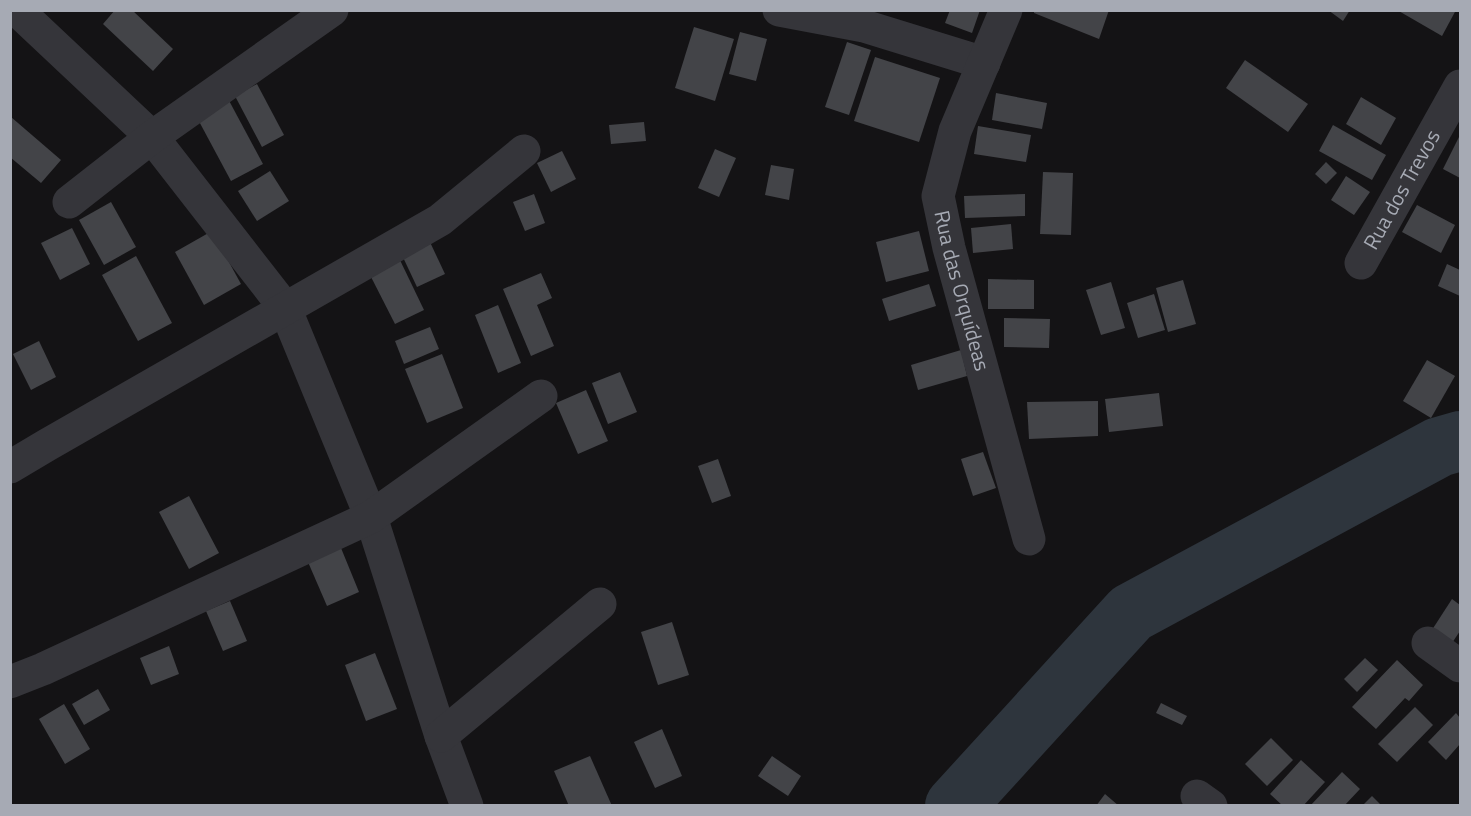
<svg xmlns="http://www.w3.org/2000/svg" width="1471" height="816" font-family="'Titillium Web',sans-serif">
<style>
.lines{fill:none;stroke-linecap:round;stroke-linejoin:round}
.river{stroke:#2e353d;stroke-width:60}
.building{fill:#434448}
.minor{stroke:#35353a;stroke-width:33}
.labels{text-anchor:middle;stroke-width:6;stroke-linejoin:round;paint-order:stroke}
.street-label{font-size:21px;fill:#a6aab4;stroke:#0f0f10}
</style>
<rect width="100%" height="100%" fill="#141315"/>
<g class="lines">
<polyline class="river" points="955,806 1131,613 1439,447 1460,441"/>
</g>
<g class="building">
<polygon points="115,10 132,10 173,49 153,71 103,24"/>
<polygon points="950,10 980,10 972,33 945,23"/>
<polygon points="1034,10 1109,10 1099,39 1034,13"/>
<polygon points="1328,10 1350,10 1343,21"/>
<polygon points="1397,10 1456,10 1442,36"/>
<polygon points="694,27 734,39 715,101 675,88"/>
<polygon points="740,32 767,39 756,81 729,74"/>
<polygon points="847,42 871,50 849,115 825,107"/>
<polygon points="875,57 940,78 919,142 854,121"/>
<polygon points="1245,60 1308,104 1288,132 1226,88"/>
<polygon points="257,84 284,135 262,147 235,96"/>
<polygon points="996,93 1047,103 1042,129 992,120"/>
<polygon points="226,95 263,164 231,181 194,112"/>
<polygon points="1361,97 1396,118 1381,145 1346,124"/>
<polygon points="11,117 61,160 41,183 10,157"/>
<polygon points="644,122 646,141 611,144 609,125"/>
<polygon points="1333,125 1386,155 1372,180 1319,151"/>
<polygon points="978,126 1031,135 1026,162 974,154"/>
<polygon points="1460,135 1460,178 1443,169"/>
<polygon points="715,149 736,158 719,197 698,188"/>
<polygon points="562,151 576,179 551,192 537,163"/>
<polygon points="1326,162 1337,173 1326,184 1315,174"/>
<polygon points="771,165 794,169 789,200 765,195"/>
<polygon points="270,171 289,201 257,221 238,191"/>
<polygon points="1043,172 1073,173 1071,235 1040,234"/>
<polygon points="1346,176 1370,192 1354,215 1331,200"/>
<polygon points="534,194 545,223 525,231 513,202"/>
<polygon points="1025,194 1025,216 965,218 964,196"/>
<polygon points="111,202 136,247 104,265 79,220"/>
<polygon points="1417,205 1455,225 1441,253 1402,232"/>
<polygon points="1011,224 1013,249 973,253 971,228"/>
<polygon points="72,228 90,264 60,280 41,243"/>
<polygon points="212,231 241,284 204,305 175,252"/>
<polygon points="919,231 929,271 886,282 876,242"/>
<polygon points="429,240 445,274 417,287 401,253"/>
<polygon points="136,256 172,323 138,341 102,275"/>
<polygon points="398,256 424,310 395,324 368,271"/>
<polygon points="1447,264 1460,270 1460,296 1438,286"/>
<polygon points="541,273 552,298 537,305 554,346 531,356 503,289"/>
<polygon points="988,279 1034,280 1034,309 988,309"/>
<polygon points="1183,280 1196,324 1168,332 1156,288"/>
<polygon points="1111,282 1125,328 1101,335 1086,290"/>
<polygon points="929,284 936,306 889,321 882,299"/>
<polygon points="1154,294 1165,330 1138,338 1127,303"/>
<polygon points="498,305 521,363 498,373 475,315"/>
<polygon points="1004,318 1050,319 1049,348 1004,347"/>
<polygon points="430,327 439,349 404,364 395,341"/>
<polygon points="39,341 56,377 31,390 13,354"/>
<polygon points="961,350 967,376 918,390 911,365"/>
<polygon points="442,354 463,408 427,423 405,369"/>
<polygon points="1427,360 1455,376 1431,418 1403,401"/>
<polygon points="620,372 637,412 608,424 592,383"/>
<polygon points="586,390 608,441 578,454 556,403"/>
<polygon points="1159,393 1163,426 1109,432 1105,399"/>
<polygon points="1098,401 1098,436 1029,439 1027,402"/>
<polygon points="983,452 996,488 973,496 961,459"/>
<polygon points="718,459 731,496 712,503 698,466"/>
<polygon points="189,496 219,553 189,569 159,512"/>
<polygon points="341,548 359,592 327,606 308,562"/>
<polygon points="1452,599 1460,605 1460,631 1450,646 1430,633"/>
<polygon points="230,601 247,641 223,651 206,611"/>
<polygon points="672,622 689,675 658,685 641,632"/>
<polygon points="169,646 179,674 151,685 140,658"/>
<polygon points="375,653 397,709 366,721 345,665"/>
<polygon points="1365,658 1378,670 1357,692 1344,679"/>
<polygon points="1397,660 1423,685 1409,701 1405,698 1376,729 1352,707"/>
<polygon points="98,689 110,710 84,725 72,704"/>
<polygon points="1161,703 1187,716 1182,725 1156,713"/>
<polygon points="64,704 90,749 65,764 39,719"/>
<polygon points="1415,707 1433,725 1397,762 1378,744"/>
<polygon points="1456,713 1460,718 1460,744 1446,760 1428,742"/>
<polygon points="662,729 682,776 655,788 634,742"/>
<polygon points="1271,738 1293,760 1267,786 1245,764"/>
<polygon points="590,756 612,806 569,806 554,771"/>
<polygon points="772,756 801,776 788,796 758,776"/>
<polygon points="1301,760 1325,782 1303,806 1283,806 1270,794"/>
<polygon points="1342,772 1360,789 1344,806 1310,806"/>
<polygon points="1105,794 1119,806 1096,806"/>
<polygon points="1372,796 1382,806 1362,806"/>
</g>
<g class="lines">
<g class="minor">
<polyline points="17,10 152,137 285,308 371,517 441,736 467,806"/>
<polyline points="779,10 864,26 984,63"/>
<path id="s1" d="M1006,10L955,131L938,196L949,248L1029,539"/>
<polyline points="69,202 152,137 332,10"/>
<path id="s2" d="M1361,263L1460,86"/>
<polyline points="10,467 47,445 440,220 524,151"/>
<polyline points="1428,643 1460,666"/>
<polyline points="10,682 43,669 371,517 541,396"/>
<polyline points="441,736 600,604"/>
<polyline points="1197,796 1211,806"/>
</g>
</g>
<g class="labels">
<g class="street-label">
<text dy="7" stroke="none"><textPath href="#s2" startOffset="84">Rua dos Trevos</textPath></text>
<text dy="7" stroke="none"><textPath href="#s1" startOffset="296">Rua das Orquídeas</textPath></text>
</g>
</g>
<rect width="1471" height="816" fill="none" stroke="#a6aab4" stroke-width="24"/>
</svg>
